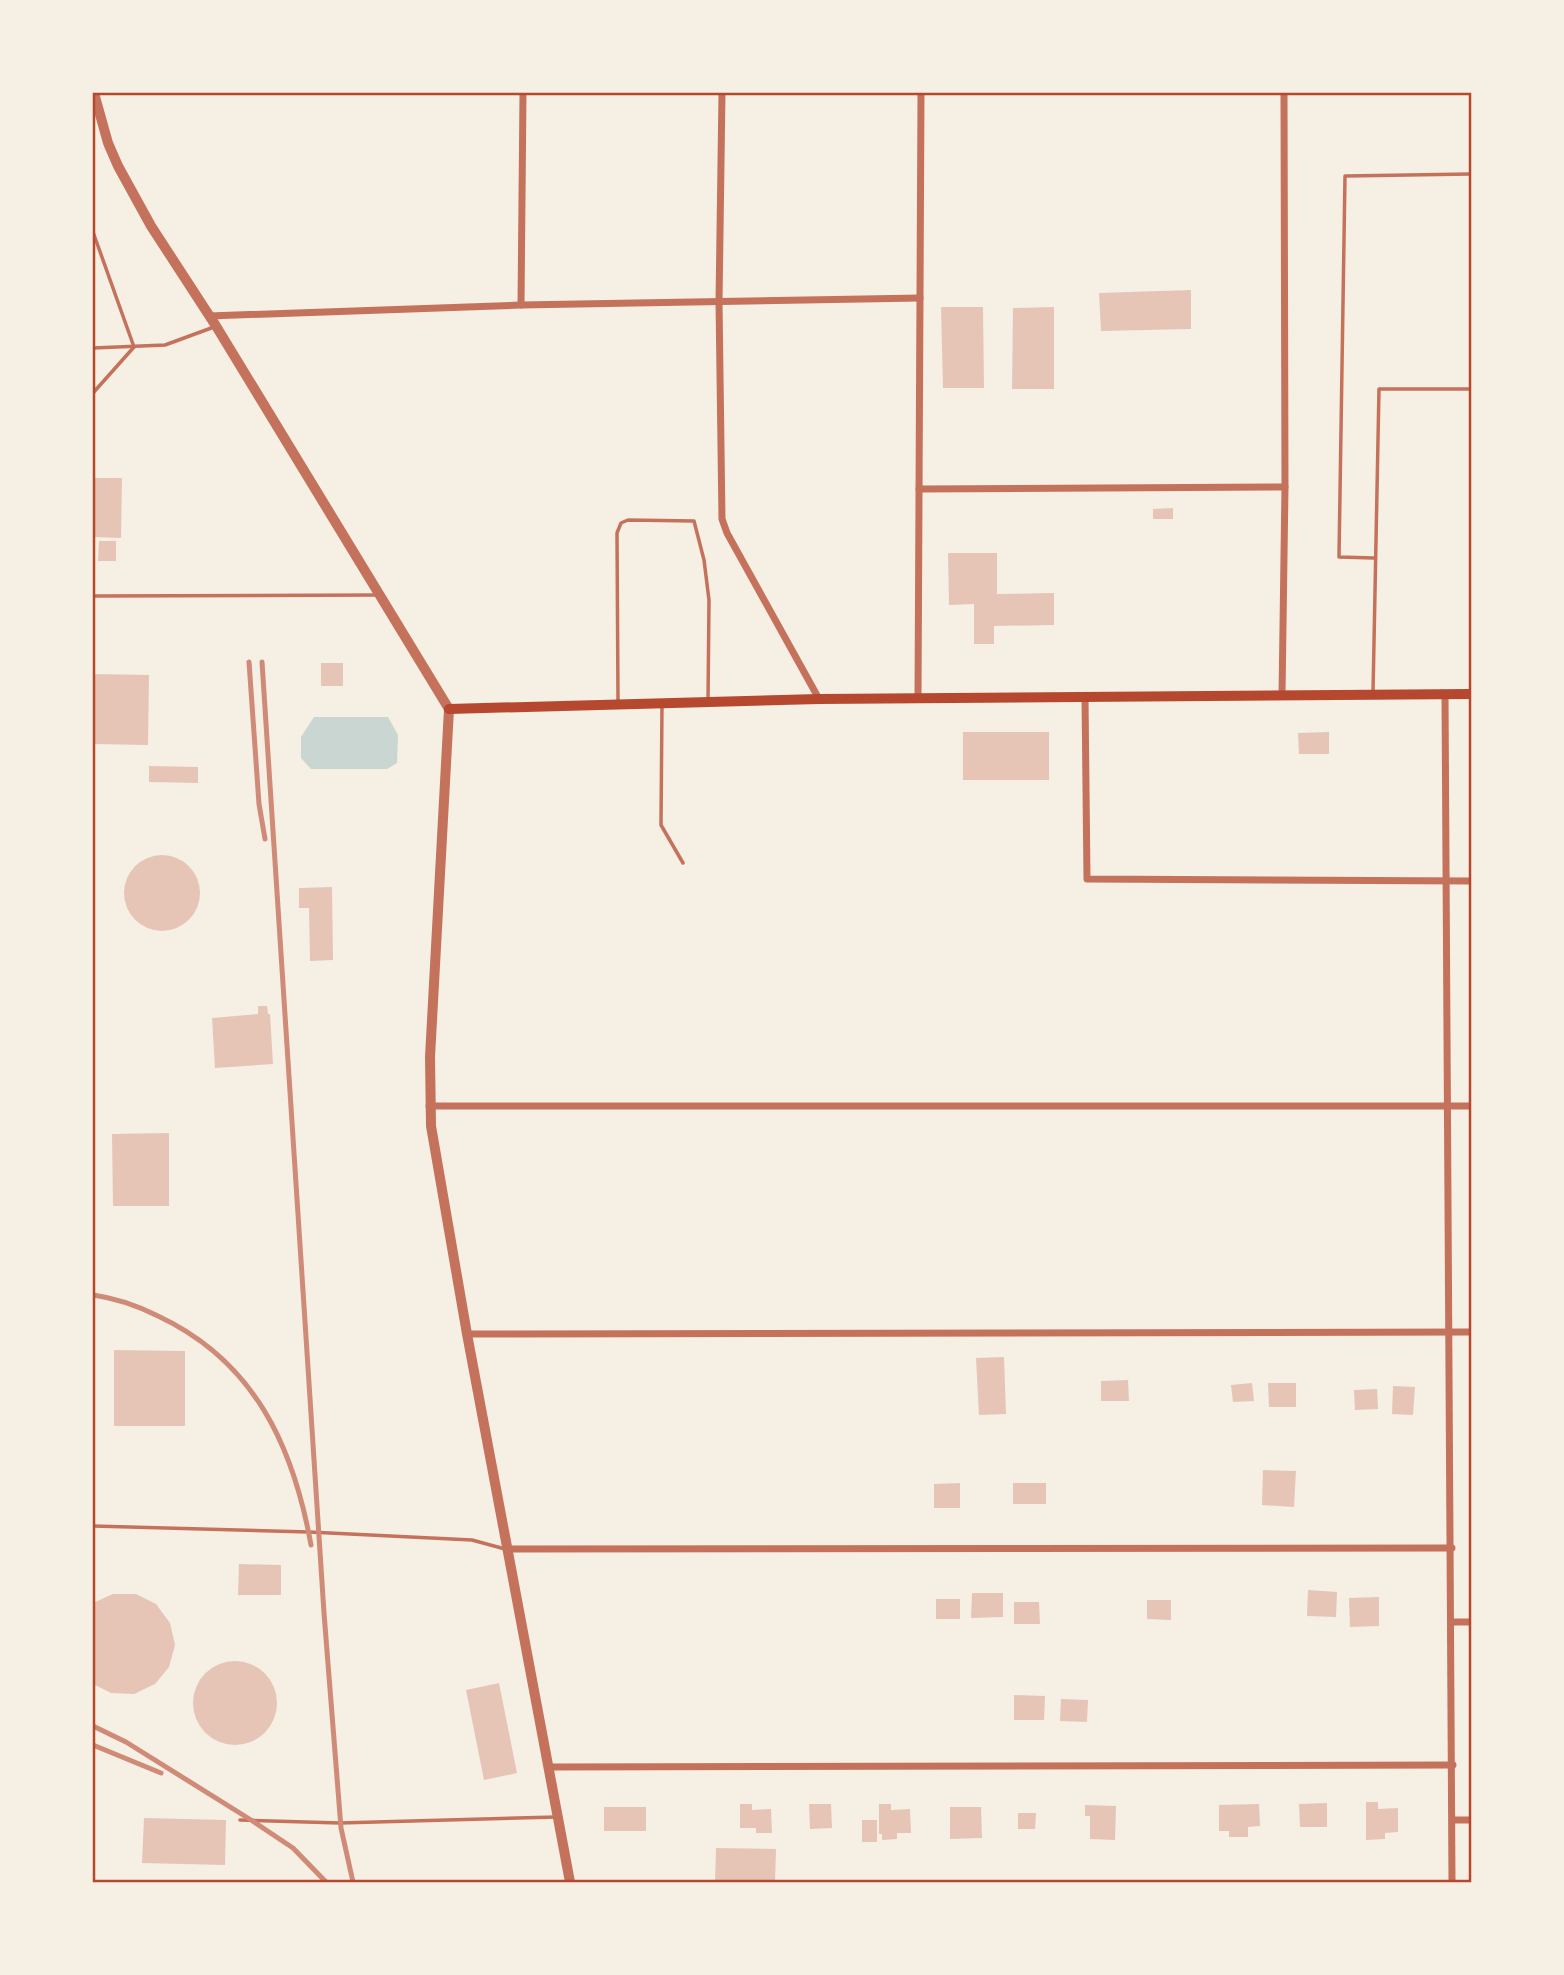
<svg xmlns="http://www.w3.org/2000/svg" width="1564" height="1975" font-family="Rubik,sans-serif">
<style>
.water{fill:#c9d6d2}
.building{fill:#e6c5b7}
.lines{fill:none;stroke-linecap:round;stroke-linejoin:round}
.service{stroke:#c5725c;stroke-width:3.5}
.minor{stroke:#c5725c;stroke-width:7}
.tertiary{stroke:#c5725c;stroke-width:10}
.secondary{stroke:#b5482f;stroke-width:10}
.rail{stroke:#cf8b77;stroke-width:5}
.neatline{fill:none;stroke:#b5482f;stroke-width:2.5}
</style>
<rect width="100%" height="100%" fill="#f6efe4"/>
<polygon class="water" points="314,717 388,717 398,735 397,763 387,769 311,769 301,758 301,737"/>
<g class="building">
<polygon points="1191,290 1191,329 1101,331 1099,293"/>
<polygon points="941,307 983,307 984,388 943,388"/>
<polygon points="1054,307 1054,389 1012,389 1013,308"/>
<polygon points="93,478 122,478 121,538 93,537"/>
<polygon points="1173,508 1173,519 1153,519 1153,509"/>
<polygon points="99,541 116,541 116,561 98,561"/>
<polygon points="948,553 997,553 997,594 1054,593 1054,625 994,626 994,644 974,644 974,604 949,605"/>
<rect x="321" y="663" width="22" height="23"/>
<polygon points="93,674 149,675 148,745 93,744"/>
<rect x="963" y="732" width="86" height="48"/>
<polygon points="1329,732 1329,754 1299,754 1298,733"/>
<polygon points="149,766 198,767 198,783 149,782"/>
<circle cx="162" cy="893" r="38"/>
<polygon points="332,887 333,960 310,961 309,908 299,908 299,888"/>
<polygon points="258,1006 267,1006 268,1014 270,1014 273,1064 215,1068 212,1018 258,1014"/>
<polygon points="169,1133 169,1206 113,1206 112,1134"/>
<polygon points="114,1350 185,1351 185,1426 114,1426"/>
<polygon points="1004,1357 1006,1414 979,1415 976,1358"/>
<polygon points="1128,1380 1129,1401 1101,1401 1101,1381"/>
<polygon points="1252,1383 1254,1401 1233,1402 1231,1385"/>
<polygon points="1268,1383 1296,1383 1296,1407 1269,1407"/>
<polygon points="1393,1386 1415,1387 1413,1415 1392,1414"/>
<polygon points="1377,1389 1378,1409 1355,1410 1354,1390"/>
<polygon points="1263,1470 1296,1471 1294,1507 1262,1505"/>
<polygon points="960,1483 960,1508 934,1508 934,1484"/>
<rect x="1013" y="1483" width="33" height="21"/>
<polygon points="239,1564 281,1565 281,1595 238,1595"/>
<polygon points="1308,1590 1337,1592 1336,1617 1307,1616"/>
<polygon points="972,1593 1003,1593 1003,1617 971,1618"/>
<polygon points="113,1594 136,1594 156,1604 170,1623 175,1645 169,1667 155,1684 134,1694 111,1693 93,1684 93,1603"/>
<polygon points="1379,1597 1379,1626 1350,1627 1349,1598"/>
<rect x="936" y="1599" width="24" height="20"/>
<polygon points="1147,1600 1171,1600 1171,1620 1147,1619"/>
<polygon points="1014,1602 1039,1602 1040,1624 1014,1624"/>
<circle cx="235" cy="1703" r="42"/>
<polygon points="499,1683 517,1773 484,1780 466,1690"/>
<polygon points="1014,1695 1045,1696 1044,1720 1014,1720"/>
<polygon points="1061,1699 1088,1700 1087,1722 1060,1721"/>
<polygon points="1366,1802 1378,1802 1378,1809 1398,1808 1398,1832 1385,1833 1385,1839 1366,1840"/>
<polygon points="1327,1803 1327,1827 1300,1827 1299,1804"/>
<polygon points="740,1804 752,1804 752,1810 771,1809 772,1833 756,1833 756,1828 740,1828"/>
<polygon points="809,1804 831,1804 832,1828 810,1829"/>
<polygon points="879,1804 891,1804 891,1810 910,1809 911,1833 897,1833 897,1839 882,1840 882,1834 879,1834"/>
<polygon points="1259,1804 1260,1826 1248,1827 1248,1837 1229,1837 1229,1831 1219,1831 1219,1805"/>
<polygon points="1085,1805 1116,1806 1115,1840 1090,1839 1090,1816 1085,1816"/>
<rect x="604" y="1807" width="42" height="24"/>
<polygon points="950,1807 981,1807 982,1838 950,1839"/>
<polygon points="1018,1813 1036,1813 1035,1829 1018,1829"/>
<polygon points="144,1818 226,1820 225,1865 142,1863"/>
<rect x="862" y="1820" width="15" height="22"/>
<polygon points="716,1848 776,1849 775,1882 715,1882"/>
</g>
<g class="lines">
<g class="service">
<polyline points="93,232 134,347"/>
<polyline points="93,348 165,345 214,327"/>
<polyline points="93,393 134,347"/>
<polyline points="1374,558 1339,557 1345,176 1471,174"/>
<polyline points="93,596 377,595"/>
<polyline points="1373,693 1379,389 1471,389"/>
<polyline points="618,701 617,533 621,523 628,520 694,521 704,560 709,600 708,701"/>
<polyline points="662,704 661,825 683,863"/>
<polyline points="93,1526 309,1532 472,1540 505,1549"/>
<polyline points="240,1820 340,1823 556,1817"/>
</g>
<g class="minor">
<polyline points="722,93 719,302 722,519 727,533 819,699"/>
<polyline points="521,305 523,93"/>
<polyline points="209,316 521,305 920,298"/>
<polyline points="919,489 1285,487"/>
<polyline points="1445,695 1452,1882"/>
<polyline points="1282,696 1285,487 1284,93"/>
<polyline points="1085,697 1087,879 1471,881"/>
<polyline points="918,698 921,93"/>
<polyline points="429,1106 1471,1106"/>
<polyline points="467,1334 1471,1332"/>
<polyline points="507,1549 1452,1548"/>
<polyline points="1452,1622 1471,1622"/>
<polyline points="549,1767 1453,1765"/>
<polyline points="1453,1820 1471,1820"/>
</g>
<polyline class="tertiary" points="94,93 108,143 118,166 151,226 216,326 449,709 430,1057 431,1126 467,1334 570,1882"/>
<polyline class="secondary" points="449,709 819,699 1471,694"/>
<g class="rail">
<polyline points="249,662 259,804 265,839"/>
<polyline points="262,662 324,1613 341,1828 353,1882"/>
<path d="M93,1295C115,1298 138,1306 158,1316C254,1361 293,1445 311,1545"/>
<polyline points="93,1726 126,1742 251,1820 293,1848 326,1882"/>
<polyline points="93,1745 161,1773"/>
</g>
</g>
<rect width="1564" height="1975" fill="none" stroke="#f6efe4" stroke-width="189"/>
<rect x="94" y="94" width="1376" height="1787" class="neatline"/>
</svg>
